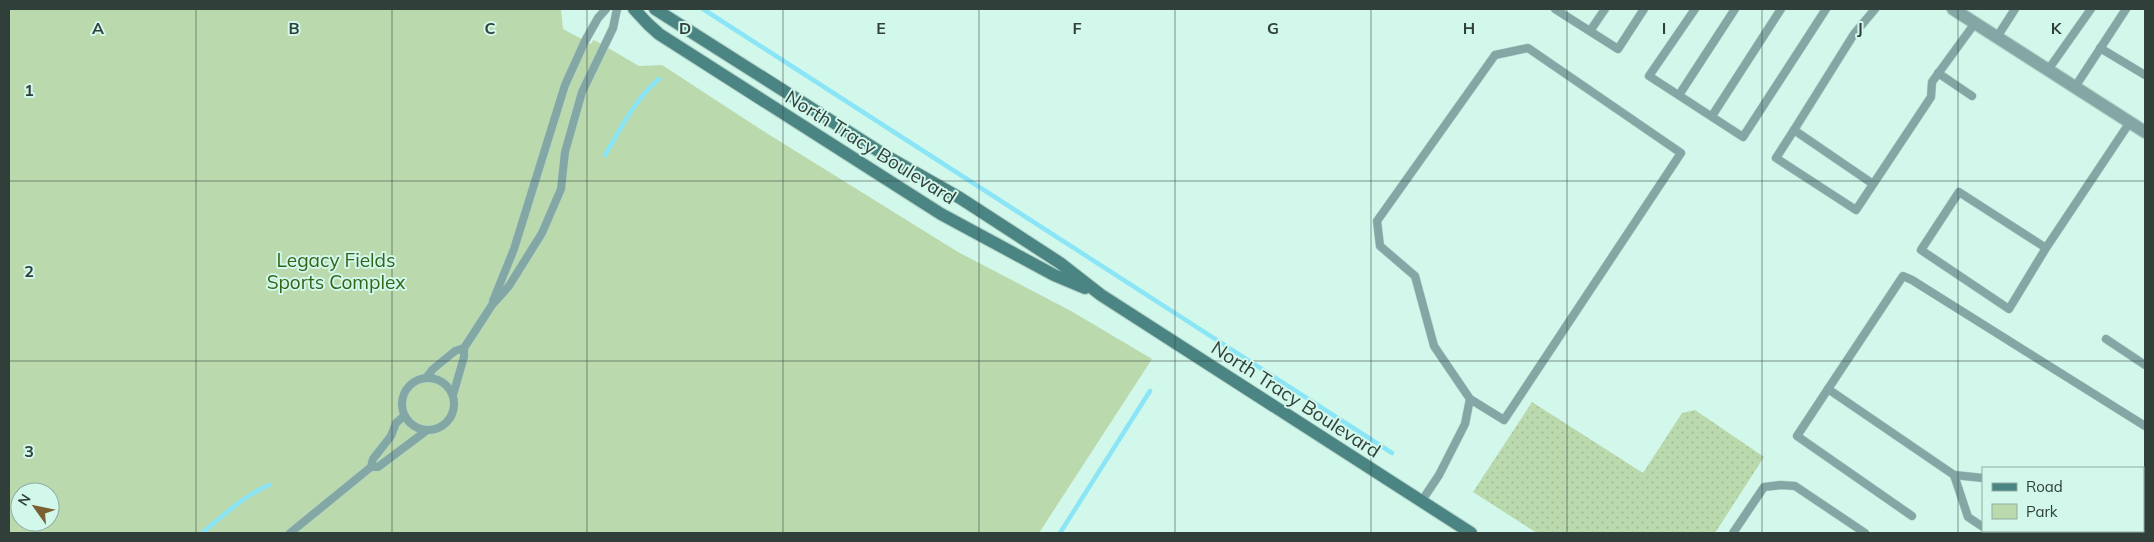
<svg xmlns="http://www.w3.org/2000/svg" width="2154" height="542" font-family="Mulish,sans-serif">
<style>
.grass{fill:url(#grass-dots)}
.park{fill:#badaae;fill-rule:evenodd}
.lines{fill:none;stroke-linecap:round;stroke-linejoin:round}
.stream{stroke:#8ae5f6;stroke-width:4.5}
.service-casing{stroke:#b2d2c8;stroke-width:9}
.minor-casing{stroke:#b2d2c8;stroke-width:14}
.secondary-casing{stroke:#b2d2c8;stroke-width:14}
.service{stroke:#82a7a5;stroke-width:8}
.minor{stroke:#82a7a5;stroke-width:12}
.secondary{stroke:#4b8583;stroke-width:12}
.grid{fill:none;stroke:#303f3a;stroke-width:1;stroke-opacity:0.55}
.labels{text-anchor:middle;stroke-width:4;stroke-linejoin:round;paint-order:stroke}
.street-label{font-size:19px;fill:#303f3a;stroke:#d2f7eb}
.park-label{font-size:19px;fill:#336519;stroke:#d2f7eb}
.grid-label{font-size:16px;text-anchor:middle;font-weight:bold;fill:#303f3a;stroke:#d2f7eb;stroke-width:4;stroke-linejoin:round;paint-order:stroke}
</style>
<defs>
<pattern id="grass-dots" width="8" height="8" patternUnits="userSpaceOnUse" patternTransform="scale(1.25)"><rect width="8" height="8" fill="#badaae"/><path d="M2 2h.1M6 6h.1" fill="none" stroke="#a0bc96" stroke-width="1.8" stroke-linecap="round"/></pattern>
</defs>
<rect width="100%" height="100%" fill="#d2f7eb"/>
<polygon class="grass" points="1532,402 1643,473 1682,413 1695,410 1764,457 1715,533 1537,533 1473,492"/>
<path class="park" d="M9,9H561L563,29L591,44L593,40L596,41L639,66L662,65L768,134L958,252L1071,311L1152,359L1039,533H9ZM20,492H50V522H20Z"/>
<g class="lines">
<g class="stream">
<polyline points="703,9 1392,453"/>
<path d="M605,155C621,128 635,99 659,79"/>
<path d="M202,533C223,516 243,496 269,485"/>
<polyline points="1060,533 1150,391"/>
</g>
<defs>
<g id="service">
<polyline points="1555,9 1618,49 1644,9"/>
<polyline points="1695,9 1649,76 1743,137 1826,9"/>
<polyline points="1590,31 1605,9"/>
<polyline points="1997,37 2015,9"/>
<polyline points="2100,48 2145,75"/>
<polyline points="2048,70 2091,9"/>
<polyline points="1938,73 1972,96"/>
<polyline points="2075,87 2126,9"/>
<polyline points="1679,95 1735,9"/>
<polyline points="1712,116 1781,9"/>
<polyline points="1794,130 1776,158 1856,210 1931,97 1932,82 1975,23"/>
<polyline points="1873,184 1794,130 1854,34 1875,9"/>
<polyline points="2046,248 2009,309 1921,250 1959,192 2046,248 2130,122"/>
<polyline points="493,301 514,249 565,85 585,41 598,18 606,9"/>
<polyline points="2106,339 2145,365"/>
<circle cx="428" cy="404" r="26"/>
<polyline points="426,378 433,369 455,351 464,348 492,305 509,286 542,233 561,189 565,152 582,92 613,28 617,9"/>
<polyline points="1828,389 1797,436 1912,516"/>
<polyline points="453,395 464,357 464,348"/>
<polyline points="371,467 373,459 391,436 396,423 404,416"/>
<polyline points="1954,475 1983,478"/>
<polyline points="1421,502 1439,475 1465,424 1470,399 1434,346 1415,276 1380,246 1377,221 1495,55 1528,48 1681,153 1504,420 1470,399"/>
<polyline points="1983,527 1968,517 1954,475 1828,389 1903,276 1912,280 2145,426"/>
<polyline points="1989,531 1993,533"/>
<polyline points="2073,531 2077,533"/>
<polyline points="290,533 371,467 378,467 426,431"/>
<polyline points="1733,533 1764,487 1781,485 1795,486 1865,533"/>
</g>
<polyline id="minor" points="1953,9 2145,132"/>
<g id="secondary">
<polyline points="634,9 648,24 659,34 941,214 1054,275 1085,288"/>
<polyline points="655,9 888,157 960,198 1060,263 1101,295 1471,533"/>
</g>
</defs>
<use href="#service" class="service-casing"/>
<use href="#minor" class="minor-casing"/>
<use href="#secondary" class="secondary-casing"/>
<use href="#service" class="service"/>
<use href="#minor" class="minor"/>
<use href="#secondary" class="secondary"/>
</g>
<path class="grid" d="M196,9V533M392,9V533M587,9V533M783,9V533M979,9V533M1175,9V533M1371,9V533M1567,9V533M1762,9V533M1958,9V533M9,181H2145M9,361H2145"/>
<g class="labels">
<g class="street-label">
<text transform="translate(871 147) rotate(32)" y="7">North Tracy Boulevard</text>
<text transform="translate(1296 399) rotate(33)" y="7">North Tracy Boulevard</text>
</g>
<g class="park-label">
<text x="336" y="267">Legacy Fields<tspan x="336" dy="22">Sports Complex</tspan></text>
</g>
</g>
<g class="grid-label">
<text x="98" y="34">A</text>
<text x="294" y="34">B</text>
<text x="490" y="34">C</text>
<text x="685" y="34">D</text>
<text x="881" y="34">E</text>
<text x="1077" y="34">F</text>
<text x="1273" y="34">G</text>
<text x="1469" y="34">H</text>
<text x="1664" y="34">I</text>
<text x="1860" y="34">J</text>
<text x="2056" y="34">K</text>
<text x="29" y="96">1</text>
<text x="29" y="277">2</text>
<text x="29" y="457">3</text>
</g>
<rect width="2154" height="542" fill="none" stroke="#303f3a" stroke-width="20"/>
<rect x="1982" y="467" width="162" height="65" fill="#d2f7eb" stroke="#91ada4"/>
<rect x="1992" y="483" width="25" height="8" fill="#4b8583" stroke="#91ada4"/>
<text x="2026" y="492" font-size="15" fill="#303f3a">Road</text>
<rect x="1992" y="504" width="25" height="15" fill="#badaae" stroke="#91ada4"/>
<text x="2026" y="517" font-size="15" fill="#303f3a">Park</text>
<g transform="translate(35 507) rotate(303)"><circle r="24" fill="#d2f7eb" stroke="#91ada4"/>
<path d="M0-4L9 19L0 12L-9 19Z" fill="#7a6132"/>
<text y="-8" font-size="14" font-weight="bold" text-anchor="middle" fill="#303f3a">N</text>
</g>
</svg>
